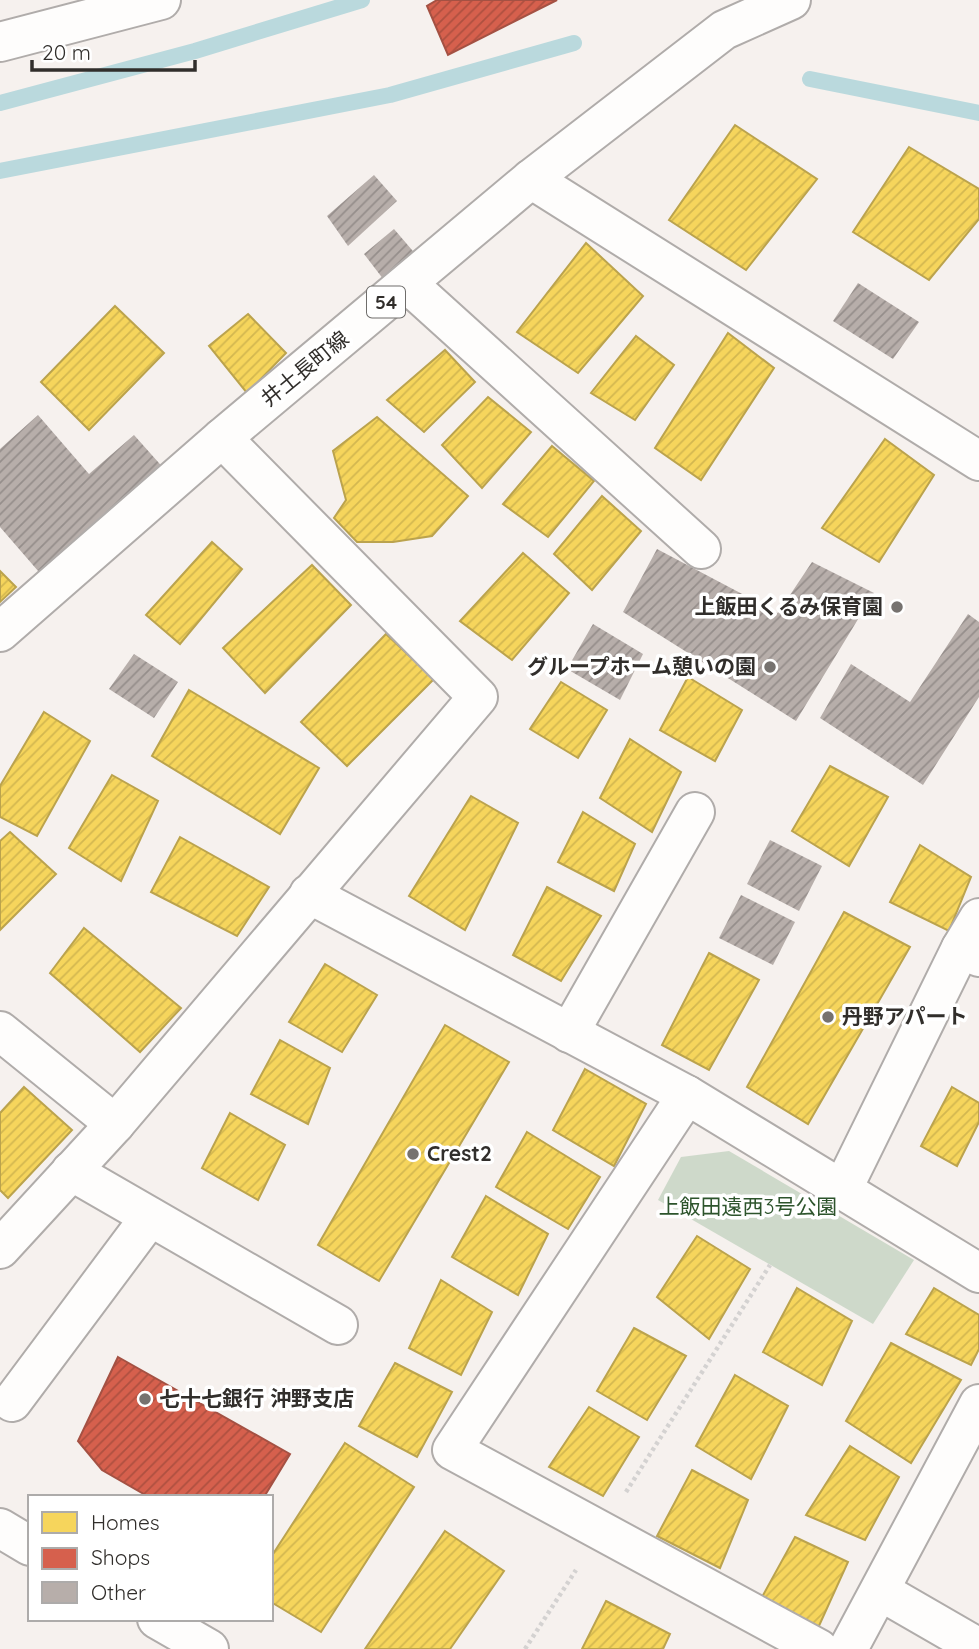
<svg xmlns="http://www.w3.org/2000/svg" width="979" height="1649" font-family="Quicksand,'Noto Sans JP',sans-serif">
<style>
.green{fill:#ced9ca}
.homes{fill:url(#homes-hatch);stroke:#bba34d;stroke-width:2}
.shops{fill:url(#shops-hatch);stroke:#a45143;stroke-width:2}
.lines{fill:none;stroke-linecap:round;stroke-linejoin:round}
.stream{stroke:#bad9dd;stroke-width:16}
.building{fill:url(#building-hatch)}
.minor-casing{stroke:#b0acaa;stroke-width:42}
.tertiary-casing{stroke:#b0acaa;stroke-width:42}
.primary-casing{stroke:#b0acaa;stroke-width:42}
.path{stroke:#d4d2d1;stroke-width:4.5;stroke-dasharray:3.5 3.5;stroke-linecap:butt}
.minor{stroke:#fefdfc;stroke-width:38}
.tertiary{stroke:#fefdfc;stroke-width:38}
.primary{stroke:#fefdfc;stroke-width:38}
.poi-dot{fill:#76726f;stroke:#fff;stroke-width:2.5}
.labels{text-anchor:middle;stroke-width:7;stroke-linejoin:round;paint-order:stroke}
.shield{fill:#fff;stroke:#6f6d6b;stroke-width:2}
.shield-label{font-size:19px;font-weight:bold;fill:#312e2b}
.street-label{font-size:21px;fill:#312e2b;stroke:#fff}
.poi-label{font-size:21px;font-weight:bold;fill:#312e2b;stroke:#fff;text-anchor:start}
.park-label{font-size:21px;fill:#2d542c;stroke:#fff}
</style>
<defs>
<pattern id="homes-hatch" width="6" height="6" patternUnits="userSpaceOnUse" patternTransform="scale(1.75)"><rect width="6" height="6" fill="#f6d55c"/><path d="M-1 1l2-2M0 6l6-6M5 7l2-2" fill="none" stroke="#d3b750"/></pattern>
<pattern id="shops-hatch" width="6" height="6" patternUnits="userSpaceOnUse" patternTransform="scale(1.75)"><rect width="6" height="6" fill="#d6604d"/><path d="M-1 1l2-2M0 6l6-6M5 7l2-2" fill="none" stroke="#ae5040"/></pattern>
<pattern id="building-hatch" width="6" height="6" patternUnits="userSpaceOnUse" patternTransform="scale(1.75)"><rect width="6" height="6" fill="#b7aeaa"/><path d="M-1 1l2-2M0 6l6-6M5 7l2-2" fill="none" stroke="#958e8b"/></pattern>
</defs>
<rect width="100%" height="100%" fill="#f6f1ee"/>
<polygon class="green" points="729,1151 914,1260 873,1324 658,1200 681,1157"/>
<g class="homes">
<polygon points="735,125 817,179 746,270 669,220"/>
<polygon points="909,147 979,189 979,219 929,280 853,232"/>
<polygon points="586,243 643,296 578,373 517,332"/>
<polygon points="115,306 164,353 89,430 41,382"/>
<polygon points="248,314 286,353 247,393 209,346"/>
<polygon points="728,333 774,368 701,480 655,448"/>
<polygon points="636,336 674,365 635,420 591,393"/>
<polygon points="445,350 475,382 424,432 387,400"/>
<polygon points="488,397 531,432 482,488 442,445"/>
<polygon points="377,417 468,496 432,536 393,542 357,542 334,518 346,500 333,451"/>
<polygon points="885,439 934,475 879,562 822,528"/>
<polygon points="552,446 594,481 548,537 503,504"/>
<polygon points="602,496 641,531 592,590 554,554"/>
<polygon points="212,542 242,569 180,644 146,615"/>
<polygon points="523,553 569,593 512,660 460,621"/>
<polygon points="312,565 351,605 265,693 223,648"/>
<polygon points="0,571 16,587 0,602"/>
<polygon points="386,634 434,679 347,766 301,722"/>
<polygon points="688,677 742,710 715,761 660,730"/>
<polygon points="561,682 607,710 578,758 530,729"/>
<polygon points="189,690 319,768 280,834 152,756"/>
<polygon points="44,712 90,741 37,836 0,817 0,786"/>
<polygon points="630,739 681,772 652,832 600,798"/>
<polygon points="830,766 888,797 849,866 792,831"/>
<polygon points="112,775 158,801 121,881 69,848"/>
<polygon points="471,796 518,823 465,930 409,896"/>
<polygon points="583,812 635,844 614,891 558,862"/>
<polygon points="10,832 56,874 0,930 0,841"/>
<polygon points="180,837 269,887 237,936 151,892"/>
<polygon points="920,845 971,877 949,931 890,902"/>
<polygon points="547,887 601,916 561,981 513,955"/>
<polygon points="844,912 910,947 808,1124 747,1087"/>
<polygon points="84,928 181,1008 140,1052 50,973"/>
<polygon points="709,953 759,980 709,1070 662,1045"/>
<polygon points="325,964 377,995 342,1052 289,1022"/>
<polygon points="445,1025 509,1062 379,1281 318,1245"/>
<polygon points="280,1040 330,1068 308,1124 251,1094"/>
<polygon points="585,1069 646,1104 614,1166 553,1130"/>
<polygon points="24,1087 72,1130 8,1198 0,1190 0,1113"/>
<polygon points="952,1087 979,1103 979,1122 957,1166 921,1146"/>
<polygon points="230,1113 285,1145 258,1200 202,1168"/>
<polygon points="527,1132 600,1177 568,1229 496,1187"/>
<polygon points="486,1196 548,1234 518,1295 452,1257"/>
<polygon points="697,1236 750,1269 709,1339 657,1297"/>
<polygon points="441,1280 492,1312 461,1375 409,1348"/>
<polygon points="797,1288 852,1321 822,1385 763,1352"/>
<polygon points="934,1288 979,1315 979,1349 971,1365 906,1334"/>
<polygon points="634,1328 686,1356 647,1420 597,1391"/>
<polygon points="891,1343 961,1380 911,1463 846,1421"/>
<polygon points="395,1363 452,1392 417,1457 359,1426"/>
<polygon points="735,1375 788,1406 751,1479 696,1446"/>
<polygon points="589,1407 639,1437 603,1496 549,1467"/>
<polygon points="345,1443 414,1487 321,1632 271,1602 271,1557"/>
<polygon points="850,1446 899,1477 865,1540 806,1515"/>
<polygon points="692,1470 748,1500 720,1568 657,1536"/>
<polygon points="445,1531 504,1571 450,1649 365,1649"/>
<polygon points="795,1537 848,1562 818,1628 762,1597"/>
<polygon points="606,1601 670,1634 663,1649 582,1649"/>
</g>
<g class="shops">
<polygon points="437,0 557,0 448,55 427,6"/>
<polygon points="118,1357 290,1454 264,1497 149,1497 102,1470 78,1441"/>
</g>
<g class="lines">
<g class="stream">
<polyline points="810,79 979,113"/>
<polyline points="0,103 195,51 362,0"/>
<polyline points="0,171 390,95 574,43"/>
</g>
</g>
<g class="building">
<polygon points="374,175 397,201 348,246 327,216"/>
<polygon points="394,229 418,257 387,284 364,254"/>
<polygon points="858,283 919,322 893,359 833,321"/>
<polygon points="38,415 89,474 134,435 167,472 45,579 0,527 0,449"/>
<polygon points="657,549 778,613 812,562 874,593 796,721 623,612"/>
<polygon points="968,614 979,622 979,697 923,785 820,718 851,664 910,702"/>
<polygon points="593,624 643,654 620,700 567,669"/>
<polygon points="134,654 178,682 154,718 109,689"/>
<polygon points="770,840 822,866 799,911 747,884"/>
<polygon points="741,895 795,922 773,965 719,938"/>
</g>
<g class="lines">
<defs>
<g id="minor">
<polyline points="0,42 161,0"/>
<polyline points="531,179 979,461"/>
<polyline points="408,284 701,549"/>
<polyline points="309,894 687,1095 979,1273"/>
<polyline points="979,918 961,948 979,957"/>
<polyline points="0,1031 115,1124"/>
<polyline points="569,1033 695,812"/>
<polyline points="687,1095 452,1450 819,1649"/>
<polyline points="71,1171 338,1325"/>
<polyline points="843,1188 961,948"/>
<polyline points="0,1249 115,1124 478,697 222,438"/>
<polyline points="12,1402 150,1217"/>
<polyline points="882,1592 979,1648"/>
<polyline points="848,1649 979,1404"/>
</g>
<g id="tertiary">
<polyline points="0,1528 30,1546"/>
<polyline points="157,1619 209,1649"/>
</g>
<polyline id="primary" points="0,632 222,438 531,179 724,30 791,0"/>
</defs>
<use href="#minor" class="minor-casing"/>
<use href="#tertiary" class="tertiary-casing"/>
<use href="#primary" class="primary-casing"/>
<g class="path">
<polyline points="626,1492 770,1265"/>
<polyline points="525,1649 576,1570"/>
</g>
<use href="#minor" class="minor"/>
<use href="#tertiary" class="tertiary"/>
<use href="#primary" class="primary"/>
</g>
<g class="poi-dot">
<circle cx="897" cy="607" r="7"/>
<circle cx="770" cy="667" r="7"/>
<circle cx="828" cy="1017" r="7"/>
<circle cx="413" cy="1154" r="7"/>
<circle cx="145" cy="1399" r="7"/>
</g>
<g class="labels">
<rect class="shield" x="367" y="286.5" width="38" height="31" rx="5"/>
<g class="shield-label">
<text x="386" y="309">54</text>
</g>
<g class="street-label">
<text transform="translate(305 369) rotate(-39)" y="7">井土長町線</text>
</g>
<g class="poi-label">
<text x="883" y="614" text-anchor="end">上飯田くるみ保育園</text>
<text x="756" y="674" text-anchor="end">グループホーム憩いの園</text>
<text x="842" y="1024">丹野アパート</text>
<text x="427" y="1161">Crest2</text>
<text x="159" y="1406">七十七銀行 沖野支店</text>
</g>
<g class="park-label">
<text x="748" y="1214">上飯田遠西3号公園</text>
</g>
</g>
<rect x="28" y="1495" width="245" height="126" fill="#ffffff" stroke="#adabaa" stroke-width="2"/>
<rect x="42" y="1512" width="35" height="21" fill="#f6d55c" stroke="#adabaa" stroke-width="2"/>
<text x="91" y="1530" font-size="21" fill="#312e2b">Homes</text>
<rect x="42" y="1548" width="35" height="21" fill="#d6604d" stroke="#adabaa" stroke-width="2"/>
<text x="91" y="1565" font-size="21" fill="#312e2b">Shops</text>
<rect x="42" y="1582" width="35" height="21" fill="#b7aeaa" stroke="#adabaa" stroke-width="2"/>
<text x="91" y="1600" font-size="21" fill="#312e2b">Other</text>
<path d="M32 60v10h163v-10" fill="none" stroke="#312e2b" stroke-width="3.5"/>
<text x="42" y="60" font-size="21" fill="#312e2b" stroke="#ffffff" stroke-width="5" paint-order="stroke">20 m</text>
</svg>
